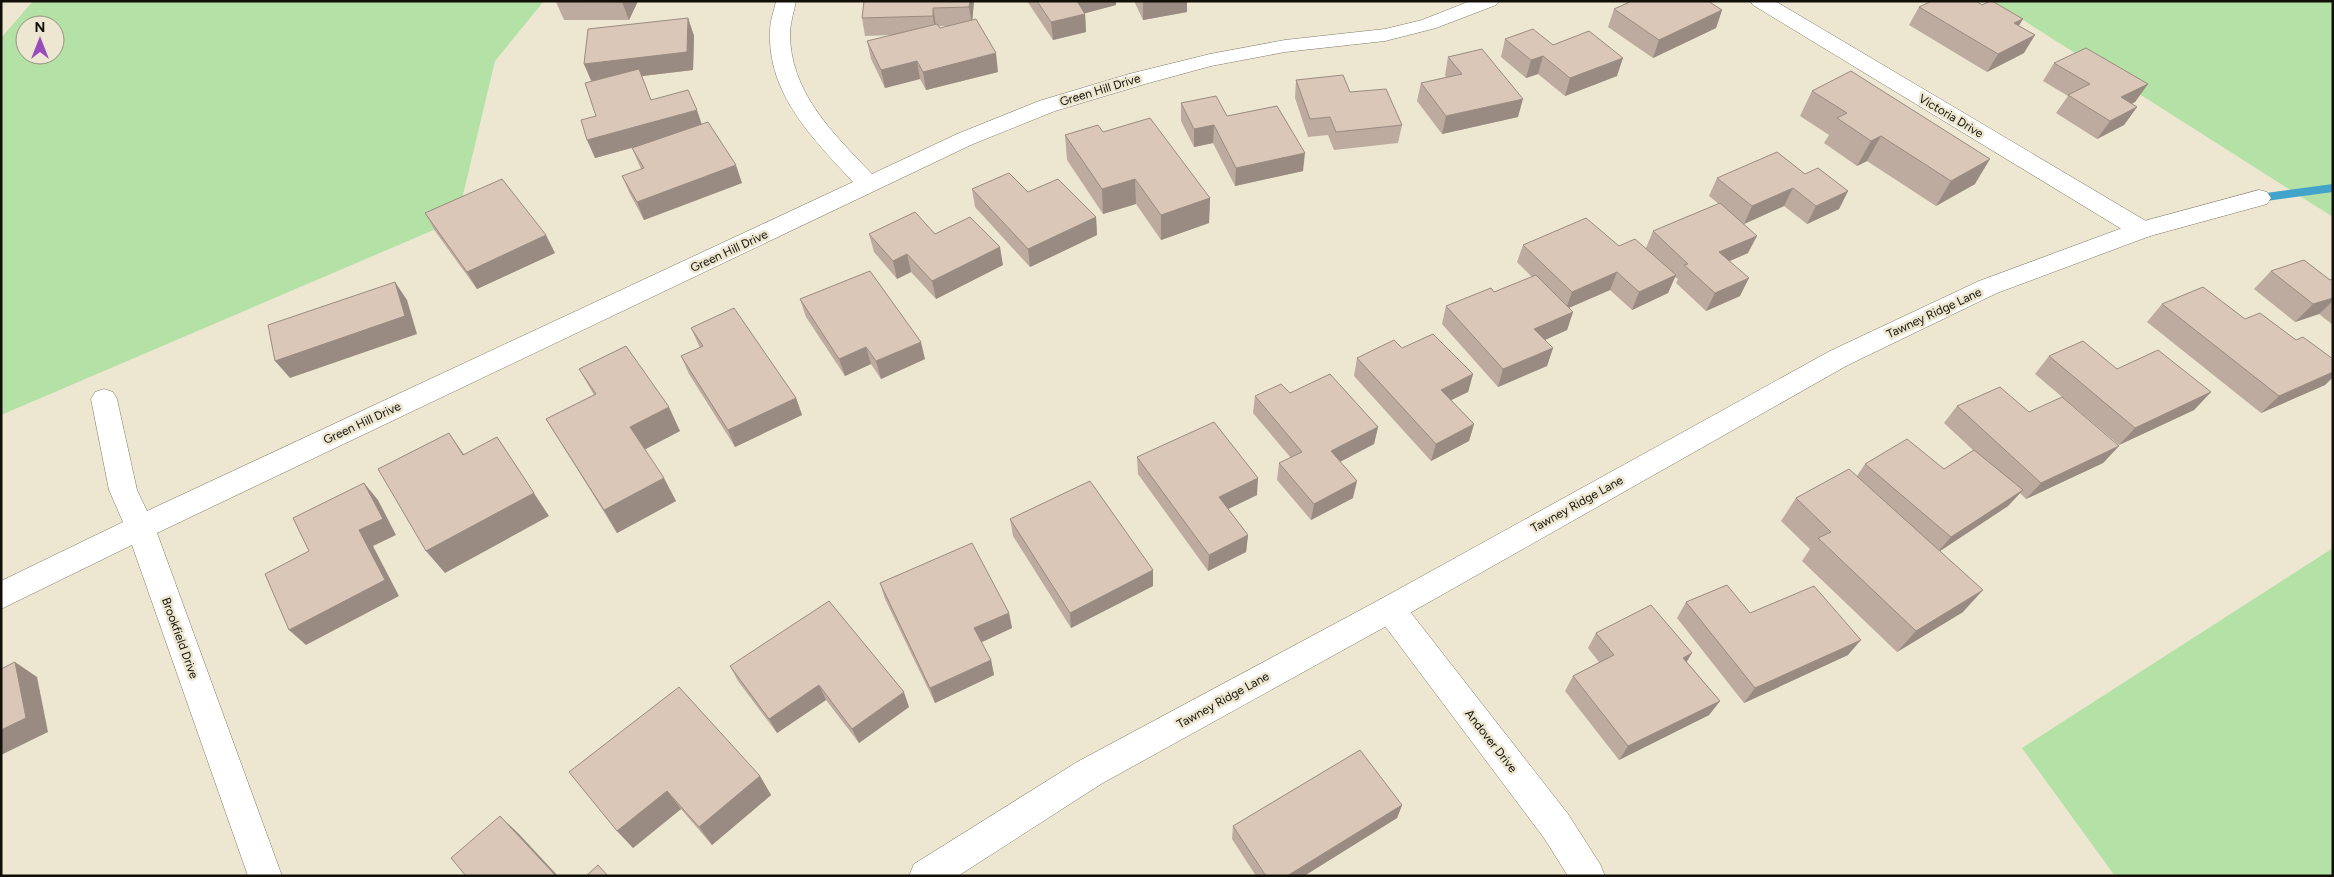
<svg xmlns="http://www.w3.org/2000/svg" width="2334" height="877" font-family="Figtree,sans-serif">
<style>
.green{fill:#b4e1a6;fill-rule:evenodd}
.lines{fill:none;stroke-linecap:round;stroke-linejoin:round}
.stream{fill:#42a4ca;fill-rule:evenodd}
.minor-casing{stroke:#7f7a66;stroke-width:1}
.tertiary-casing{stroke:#7f7a66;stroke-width:1}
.minor{fill:#fff;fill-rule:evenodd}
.tertiary{fill:#fff;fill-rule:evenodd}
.wall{fill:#bcab9e;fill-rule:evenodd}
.shaded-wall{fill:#998b81}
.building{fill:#dbc7b8;stroke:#998b81}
.labels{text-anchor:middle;stroke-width:5;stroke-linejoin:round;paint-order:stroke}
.street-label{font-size:12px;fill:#110f07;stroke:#ede7d1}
</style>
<rect width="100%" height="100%" fill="#ede7d1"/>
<g class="green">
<path d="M33,1H544L495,61L457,220L1,415V38ZM25,25H55V55H25Z"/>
<polygon points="1993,1 2333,1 2333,217"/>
<polygon points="2333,548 2333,876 2115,876 2022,748"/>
</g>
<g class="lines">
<polygon class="stream" points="2333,184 2333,192 2259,202 2254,198 2259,194"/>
<defs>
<g id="minor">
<path d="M776,1H796C794,11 791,21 790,31C789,92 833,133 872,174L957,134L1039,101L1129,74L1210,54L1285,40L1385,29L1422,20L1470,1H1499L1496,5L1436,28L1385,41L1285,52L1211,66L1145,84L1055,111L973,144L157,533L282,876H248L132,545L1,609V581L123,522L109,490L91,399L95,392L104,389L113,392L117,399L137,490L147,511L853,182C814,140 767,94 770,31C770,21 774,11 776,1Z"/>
<polygon points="1750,1 1775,1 2151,224 2154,230 2151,236 2142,238 2133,236 1753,5"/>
<polygon points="1390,596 1401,600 1568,814 1600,864 1605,876 1568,876 1544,838 1379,618 1375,609 1379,600"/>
</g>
<polygon id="tertiary" points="2259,190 2267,192 2271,198 2267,204 2150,236 1997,293 1848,365 1401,618 1101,784 958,876 909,876 914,864 1077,762 1379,600 1830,351 1979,281 2133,224"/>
</defs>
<use href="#minor" class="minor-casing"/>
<use href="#tertiary" class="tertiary-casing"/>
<use href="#minor" class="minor"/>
<use href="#tertiary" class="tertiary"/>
</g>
<g class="wall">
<polygon points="638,1 629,20 564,20 556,2"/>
<path d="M974,1L972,20L998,72L926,90L920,79L885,88L871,59L867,41L892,35L865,36L862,18ZM939,26H948L940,28Z"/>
<polygon points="1027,1 1116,1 1116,5 1085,13 1086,32 1053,40"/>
<polygon points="1134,1 1187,1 1187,12 1143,20"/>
<polygon points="1630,1 1708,1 1722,10 1716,28 1653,58 1608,27 1614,9 1629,2"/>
<polygon points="1919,7 2019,26 2024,53 1987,72 1909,25"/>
<polygon points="688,18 694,36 693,70 642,76 651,100 701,124 742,183 644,220 630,194 622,176 641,169 632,148 639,146 595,158 596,116 591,81 584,64"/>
<polygon points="1505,39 1553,45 1617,76 1565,96 1538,74 1526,78 1501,57"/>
<polygon points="1448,57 1518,117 1442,134 1417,101 1421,83 1446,77 1445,75"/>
<polygon points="2054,63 2148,84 2135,102 2132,104 2137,107 2124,125 2097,139 2056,113 2068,96 2043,81"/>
<polygon points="1296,80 1350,92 1402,125 1398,143 1334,150 1328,135 1308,137 1295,98"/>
<polygon points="1812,91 1975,184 1936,206 1867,161 1857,166 1824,143 1829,135 1800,116"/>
<polygon points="1181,103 1227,116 1303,171 1235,186 1213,143 1194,147 1181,121"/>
<polygon points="1103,132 1210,198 1209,223 1161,240 1136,204 1103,214 1067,160 1065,135"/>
<polygon points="1805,174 1848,191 1839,209 1807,224 1784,206 1744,224 1748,253 1730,261 1740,296 1706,311 1676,283 1678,279 1675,277 1668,293 1632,310 1610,290 1569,308 1573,312 1567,330 1545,340 1553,348 1547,366 1498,387 1442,324 1446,306 1494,292 1532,277 1517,262 1523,245 1619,246 1646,248 1653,231 1719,204 1709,196 1717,178"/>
<polygon points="972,189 1096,217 1097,235 1030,267 975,207"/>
<polygon points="425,213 555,253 477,289 435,231"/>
<polygon points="869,234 935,234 1003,265 936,299 911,272 897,279 874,252"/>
<polygon points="2271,271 2330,280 2333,279 2333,325 2319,314 2295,322 2254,289"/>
<polygon points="800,299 925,359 881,379 871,364 845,376 806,317"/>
<polygon points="2162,304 2245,319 2296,340 2333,359 2333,377 2325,385 2261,413 2147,322"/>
<polygon points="691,328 796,398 802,415 735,447 689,374 681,356 700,348"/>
<polygon points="1402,348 1473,374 1468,392 1451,400 1474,424 1469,441 1431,461 1354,376 1357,358"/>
<polygon points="2049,356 2117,369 2211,392 2194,410 2119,445 2035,374"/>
<polygon points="579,369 680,431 645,449 676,501 617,533 546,419 594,395"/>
<polygon points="1290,393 1378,427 1374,444 1340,462 1353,498 1311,520 1277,480 1279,463 1291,458 1253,413 1255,396"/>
<polygon points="1957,406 2029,412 2119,446 2103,463 2026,499 2020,493 2008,506 1940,551 1963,612 1897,652 1802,561 1810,549 1781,521 1796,498 1857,476 1865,464 1944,469 1973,450 1944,423"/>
<polygon points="1137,457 1257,495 1228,509 1248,535 1246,552 1208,571 1138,474"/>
<polygon points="1010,519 1153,586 1071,628 1013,536"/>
<polygon points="880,583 1009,613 1012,628 981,642 991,660 994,675 935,703 885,599"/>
<polygon points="1686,602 1750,613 1848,655 1744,703 1677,618"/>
<polygon points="1596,633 1687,662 1720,701 1709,715 1619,760 1565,691 1573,676 1599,662 1588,648"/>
<polygon points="730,666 909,707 859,743 826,700 777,733 738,681"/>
<polygon points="569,772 760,776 771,795 712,845 681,809 633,848"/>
<polygon points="1402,805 1397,818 1304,876 1256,876 1232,839 1233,826"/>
</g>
<g class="shaded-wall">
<polygon points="623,1 638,1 629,20 622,2"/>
<polygon points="970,1 974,1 972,25 969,7"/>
<polygon points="1074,1 1116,1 1116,5 1075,16"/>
<polygon points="1145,1 1187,1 1187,12 1143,20 1143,2"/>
<polygon points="933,8 936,26 935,34 933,16"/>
<polygon points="1722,10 1716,28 1653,58 1659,40"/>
<polygon points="1085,14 1086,32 1053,40 1051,22"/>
<polygon points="688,18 694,36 693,70 592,82 584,64"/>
<polygon points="2023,19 2012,37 2014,23"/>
<polygon points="2035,35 2024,53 1987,72 1998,54"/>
<polygon points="996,53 998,72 926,90 923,72"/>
<polygon points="1543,56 1538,74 1526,78 1531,60"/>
<polygon points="1623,58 1617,76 1565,96 1570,78"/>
<polygon points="917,61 920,79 885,88 881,70"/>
<polygon points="2148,84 2135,102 2108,115 2121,97"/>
<polygon points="1523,99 1518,117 1442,134 1446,116"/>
<polygon points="2137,107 2124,125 2097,139 2110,121"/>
<polygon points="697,110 703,128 595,158 587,140"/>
<polygon points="1214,125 1213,143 1194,147 1194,129"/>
<polygon points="1881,136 1867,161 1857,166 1871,141"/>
<polygon points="1305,153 1303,171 1235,186 1236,168"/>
<polygon points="1990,159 1975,184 1936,206 1951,181"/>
<polygon points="736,165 742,183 644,220 637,202"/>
<polygon points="1135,179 1136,204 1103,214 1102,189"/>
<polygon points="1793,188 1784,206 1744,224 1752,206"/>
<polygon points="1848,191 1839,209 1807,224 1816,206"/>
<polygon points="1210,198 1209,223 1161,240 1161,215"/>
<polygon points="1096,217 1097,235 1030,267 1028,249"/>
<polygon points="546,235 555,253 477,289 467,272"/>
<polygon points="1757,236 1748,253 1711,269 1719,252"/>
<polygon points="1000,247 1003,265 936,299 932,281"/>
<polygon points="907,254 911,272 897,279 893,261"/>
<polygon points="1617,272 1610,290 1566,309 1572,292"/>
<polygon points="1676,275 1668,293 1632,310 1639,292"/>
<polygon points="1749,278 1740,296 1706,311 1715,293"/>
<polygon points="395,282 407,300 417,334 290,378 275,361"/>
<polygon points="2333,298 2333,301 2319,314 2295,322 2313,304"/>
<polygon points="1573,312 1567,330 1529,347 1534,329"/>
<polygon points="921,342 925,359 881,379 876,361"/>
<polygon points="866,347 871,364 845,376 839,359"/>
<polygon points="1553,348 1547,366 1498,387 1503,369"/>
<polygon points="2333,372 2333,377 2325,385 2261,413 2279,396"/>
<polygon points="1473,374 1468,392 1437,407 1441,390"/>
<polygon points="2211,392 2194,410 2119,445 2135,428"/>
<polygon points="796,398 802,415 735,447 728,430"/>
<polygon points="669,407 680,431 642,451 630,427"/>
<polygon points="1474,424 1469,441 1431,461 1436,444"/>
<polygon points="1378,427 1374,444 1328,468 1331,451"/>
<polygon points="449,433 465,456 463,455"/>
<polygon points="497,437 549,516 445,573 426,551"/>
<polygon points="2119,446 2103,463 2026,499 2041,483"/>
<polygon points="664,478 676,501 617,533 604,510"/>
<polygon points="1258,478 1257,495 1218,514 1219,497"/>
<polygon points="1357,481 1353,498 1311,520 1314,504"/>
<polygon points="364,483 378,500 396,535 373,546 399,596 306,645 289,630 359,530"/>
<polygon points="2023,490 2008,506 1937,553 1951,537"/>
<polygon points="1248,535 1246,552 1208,571 1209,555"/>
<polygon points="1153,570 1153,586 1071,628 1070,613"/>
<polygon points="1983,590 1963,612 1897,652 1916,631"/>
<polygon points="1009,613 1012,628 978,644 974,628"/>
<polygon points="1861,640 1848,655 1744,703 1755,688"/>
<polygon points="1692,653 1683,668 1683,658"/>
<polygon points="991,660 994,675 935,703 930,688"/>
<polygon points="15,662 37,677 48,732 1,755 1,730"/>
<polygon points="819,685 826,700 777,733 769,719"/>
<polygon points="904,692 909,707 859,743 852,729"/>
<polygon points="1720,701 1709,715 1619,760 1628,746"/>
<polygon points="760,776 771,795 712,845 699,827"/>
<polygon points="667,791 681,809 633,848 617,831"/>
<polygon points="1402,805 1397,818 1304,876 1287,876"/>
<polygon points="500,816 519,834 558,876 556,876"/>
</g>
<g class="building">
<polygon points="556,1 623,1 622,2"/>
<polygon points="864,1 970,1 969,7 933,8 933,16 862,18"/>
<polygon points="1037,1 1077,1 1085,14 1051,22"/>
<polygon points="1632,1 1708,1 1722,10 1659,40 1614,9"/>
<polygon points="1932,1 1976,1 1982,5 1990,1 1992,1 2023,19 2014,23 2035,35 1998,54 1919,7"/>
<polygon points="688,18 687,52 584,64 588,29"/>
<polygon points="976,19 996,53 923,72 917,61 881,70 867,41 937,24 940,28"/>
<polygon points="1533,29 1553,45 1589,31 1623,58 1570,78 1543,56 1531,60 1505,39"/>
<polygon points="2086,48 2148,84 2121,97 2137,107 2110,121 2068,95 2090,84 2054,63"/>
<polygon points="1482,49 1523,99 1446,116 1421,83 1462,74 1448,57"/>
<polygon points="639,69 651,100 688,90 697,110 587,140 581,120 596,116 585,83"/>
<polygon points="1851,71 1990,159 1951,181 1881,136 1871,141 1837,118 1847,113 1812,91"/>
<polygon points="1343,75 1350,92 1386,89 1402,125 1336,132 1330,117 1310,119 1296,80"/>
<polygon points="1216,96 1227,116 1277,106 1305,153 1236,168 1214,125 1194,129 1181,103"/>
<polygon points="1150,118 1210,198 1161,215 1135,179 1102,189 1065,135 1098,125 1103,132"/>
<polygon points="708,122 736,165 637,202 622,176 644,168 632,148"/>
<polygon points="1777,152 1805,174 1818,168 1848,191 1816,206 1793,188 1752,206 1717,178"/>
<polygon points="1009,173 1028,192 1058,179 1096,217 1028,249 972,189"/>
<polygon points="502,179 546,235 467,272 425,213"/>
<polygon points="1720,203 1757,236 1719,252 1749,278 1715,293 1684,265 1688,264 1653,231"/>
<polygon points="915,212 935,234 970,217 1000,247 932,281 907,254 893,261 869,234"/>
<polygon points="1586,218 1619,246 1635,239 1676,275 1639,292 1617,272 1572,292 1523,245"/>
<polygon points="2304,260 2330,280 2333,279 2333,298 2313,304 2271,271"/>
<polygon points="870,271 921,342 876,361 866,347 839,359 800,299"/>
<polygon points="1536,275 1573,312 1534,329 1553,348 1503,369 1446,306 1491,288 1494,292"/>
<polygon points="395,282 405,316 275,361 268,325"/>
<polygon points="2203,287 2245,319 2260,313 2296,340 2303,337 2333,359 2333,372 2279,396 2162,304"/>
<polygon points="734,308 796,398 728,430 681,356 703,346 691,328"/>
<polygon points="1433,334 1473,374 1441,390 1474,424 1436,444 1357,358 1394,340 1402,348"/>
<polygon points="2083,341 2117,369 2158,350 2211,392 2135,428 2049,356"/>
<polygon points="626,346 669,407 630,427 664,478 604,510 546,419 596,394 579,369"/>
<polygon points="1330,374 1378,427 1331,451 1357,481 1314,504 1279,463 1302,452 1255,396 1281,384 1290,393"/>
<polygon points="2000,387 2029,412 2062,397 2119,446 2041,483 1957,406"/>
<polygon points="1214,422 1258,478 1219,497 1248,535 1209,555 1137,457"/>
<polygon points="449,433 463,455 497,437 534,493 426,551 378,469"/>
<polygon points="1907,439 1944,469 1974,450 2023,490 1951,537 1865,464"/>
<polygon points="1849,469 1983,590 1916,631 1818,538 1831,532 1796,498"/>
<polygon points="1090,481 1153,570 1070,613 1010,519"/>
<polygon points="364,483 383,519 359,530 385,580 289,630 265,574 309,551 293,518"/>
<polygon points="972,543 1009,613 974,628 991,660 930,688 880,583"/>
<polygon points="1727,585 1750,613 1814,586 1861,640 1755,688 1686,602"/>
<polygon points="829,601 904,692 852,729 819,685 769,719 730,666"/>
<polygon points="1651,605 1692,653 1683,658 1720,701 1628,746 1573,676 1614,655 1596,633"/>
<polygon points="15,662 26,718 1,730 1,669"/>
<polygon points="679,687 760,776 699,827 667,791 617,831 569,772"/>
<polygon points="1360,750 1402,805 1287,876 1266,876 1233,826"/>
<polygon points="500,816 556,876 466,876 451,858"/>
<polygon points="598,865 608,876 586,876"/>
</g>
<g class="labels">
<g class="street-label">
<text transform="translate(1100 90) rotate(-17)" y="4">Green Hill Drive</text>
<text transform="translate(1951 116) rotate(31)" y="4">Victoria Drive</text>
<text transform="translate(729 251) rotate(-25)" y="4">Green Hill Drive</text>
<text transform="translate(1934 313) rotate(-25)" y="4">Tawney Ridge Lane</text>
<text transform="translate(362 423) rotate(-25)" y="4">Green Hill Drive</text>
<text transform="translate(1577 504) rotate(-29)" y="4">Tawney Ridge Lane</text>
<text transform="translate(180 638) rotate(70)" y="4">Brookfield Drive</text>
<text transform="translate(1223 700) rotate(-29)" y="4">Tawney Ridge Lane</text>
<text transform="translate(1491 741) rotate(52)" y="4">Andover Drive</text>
</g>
</g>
<rect width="2334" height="877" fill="none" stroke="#110f07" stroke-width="5"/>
<g transform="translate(40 40)"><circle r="24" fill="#ede7d1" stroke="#959180"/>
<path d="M0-4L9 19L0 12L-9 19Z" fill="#994abb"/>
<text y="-8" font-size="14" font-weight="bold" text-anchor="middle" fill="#110f07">N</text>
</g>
</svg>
